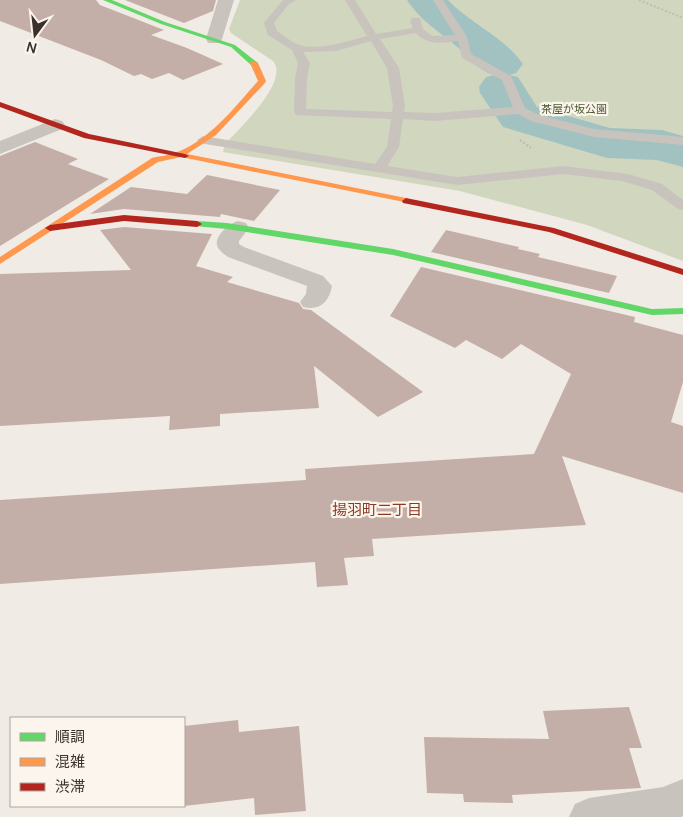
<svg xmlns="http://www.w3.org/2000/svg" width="683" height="817" font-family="Manrope,'Noto Sans JP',sans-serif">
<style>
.green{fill:#d1d6bf}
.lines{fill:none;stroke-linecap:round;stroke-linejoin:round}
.river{fill:#a1c2c1;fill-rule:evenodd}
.building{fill:#c3afa7}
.path-far1{stroke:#c2bbb6;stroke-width:2;stroke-dasharray:2 2;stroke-linecap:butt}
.path{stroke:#c2bbb6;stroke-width:2.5;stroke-dasharray:2 2;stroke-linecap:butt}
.lane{fill:#c9c3be;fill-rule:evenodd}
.street{fill:#c9c3be;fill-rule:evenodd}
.fast{fill:#63d668;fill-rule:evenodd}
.slow{fill:#ff974d;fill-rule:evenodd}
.jam{fill:#b3261e;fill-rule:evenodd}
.labels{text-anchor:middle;stroke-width:4.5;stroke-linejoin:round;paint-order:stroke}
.far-park-label{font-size:11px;fill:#4a5a2e;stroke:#fbf5ee}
.neighbourhood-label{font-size:15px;fill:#8c3b22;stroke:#fbf5ee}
</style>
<rect width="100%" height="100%" fill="#f0ebe5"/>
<path class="green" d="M240,0H683V261L587,225L460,191L223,152L225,144C239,129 290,81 273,61L231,33L229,29Z"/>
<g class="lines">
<path class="river" d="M407,0H448C471,24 503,36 523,64L516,73L509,75L518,77L537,107L610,128L662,130L683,136V167L657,160L607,158L503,127L480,93L479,87L486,77L494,75C478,71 468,55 455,45C436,29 422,22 407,0Z"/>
</g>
<g class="building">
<polygon points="0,0 96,0 100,5 164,30 151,35 187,48 223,64 183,80 169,73 152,79 141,74 134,76 101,60 0,21"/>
<polygon points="125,0 216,0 213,11 184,23"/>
<polygon points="35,142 78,159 68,164 109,179 0,246 0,156"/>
<polygon points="207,175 280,190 254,221 221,214 220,217 124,209 90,214 131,187 187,194"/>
<polygon points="124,227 212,234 196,266 233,277 227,282 299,303 303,309 311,310 423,392 378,417 314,366 319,408 220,414 220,426 169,430 170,416 0,426 0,274 131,270 100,230"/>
<polygon points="446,230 519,247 518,249 540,254 538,257 617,276 609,293 431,252"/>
<polygon points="421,267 635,317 634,322 683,335 683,382 671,422 683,426 683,493 562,456 586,525 372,539 374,556 344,558 348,585 317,587 315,562 0,584 0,500 306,480 305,469 534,454 571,374 521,344 502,359 466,340 455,348 390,316"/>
<polygon points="629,707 642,748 629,748 641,788 512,795 513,803 464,802 463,794 427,793 424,737 549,739 543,711"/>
<polygon points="238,720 239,732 299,726 306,811 255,815 254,798 184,806 184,726"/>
</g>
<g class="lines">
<polyline class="path-far1" points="639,0 683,18"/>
<polyline class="path" points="520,140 531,148"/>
<path class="lane" d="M283,0H296L288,5L274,23L277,31C283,35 290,41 297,44C315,52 349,41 367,36L345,0H355L376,34L413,28L410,22L412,18H420L423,29L432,36L455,35L433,0H443L467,37L471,54L511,76L525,108L539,115L594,129L683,137V145L594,137L531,121L518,114L435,121L403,119L399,147L387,166L457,177L563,166L628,174L662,184L683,200V210L678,209L652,190L622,181L563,174L457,185L199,143L197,140L203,136L375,164L387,147L391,119L296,115L294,112L295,79L298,63L292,50L268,35L264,23ZM416,33C427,46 443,43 458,41L462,58L502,80L513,107L435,113L404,112L405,106L399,68L380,39ZM371,41L387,68L393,106L392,112L306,109L307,79L310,63L303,52L336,51Z"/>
<g class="street">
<polygon points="218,0 234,0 222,39 220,43 208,43 206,39"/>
<polygon points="55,119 62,121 65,125 62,129 0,154 0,141"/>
<path d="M238,221L246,223L249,228L239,241V244L244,247L323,276L332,286C329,302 320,311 303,307L300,302L306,294L307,286L228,257C224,254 218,250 217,245C215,235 230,223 238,221Z"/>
<polygon points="683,779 683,816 681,817 569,817 575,804 589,798 663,787"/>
</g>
<g class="fast">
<polygon points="103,0 112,0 165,22 235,45 258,63 251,65 231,47 161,24"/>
<polygon points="197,221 227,223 393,249 652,309 683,308 683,314 652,315 393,255 227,229 194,226 192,224"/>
</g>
<path class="slow" d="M251,61L258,63L266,81L265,83L216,135L187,154L406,198L410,201L409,203L181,157L158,162L0,264V257L152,158C159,156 168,156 175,153C210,140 234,108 258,81L250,63Z"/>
<g class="jam">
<polygon points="0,102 89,134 185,154 189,156 185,158 84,138 0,107"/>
<polygon points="406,198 554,228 683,269 683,275 549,232 403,203 402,201"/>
<polygon points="124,215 197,221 202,224 197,227 124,221 50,231 45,228 50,225"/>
</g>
</g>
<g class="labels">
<g class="far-park-label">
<text x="574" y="113">茶屋が坂公園</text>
</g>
<g class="neighbourhood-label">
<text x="377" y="515">揚羽町二丁目</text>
</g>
</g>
<rect x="10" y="717" width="175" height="90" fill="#fbf5ee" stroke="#aea6a0"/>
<rect x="20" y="733" width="25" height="8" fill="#63d668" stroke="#aea6a0"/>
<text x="55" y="742" font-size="15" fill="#3b302b">順調</text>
<rect x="20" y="758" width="25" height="8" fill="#ff974d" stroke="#aea6a0"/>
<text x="55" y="767" font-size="15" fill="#3b302b">混雑</text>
<rect x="20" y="783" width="25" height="8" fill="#b3261e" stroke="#aea6a0"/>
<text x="55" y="792" font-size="15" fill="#3b302b">渋滞</text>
<g transform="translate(35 35) rotate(195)" stroke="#fbf5ee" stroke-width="4" paint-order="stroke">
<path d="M0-4L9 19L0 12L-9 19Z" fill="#3b302b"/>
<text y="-8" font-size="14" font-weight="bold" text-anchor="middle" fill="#3b302b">N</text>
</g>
</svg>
